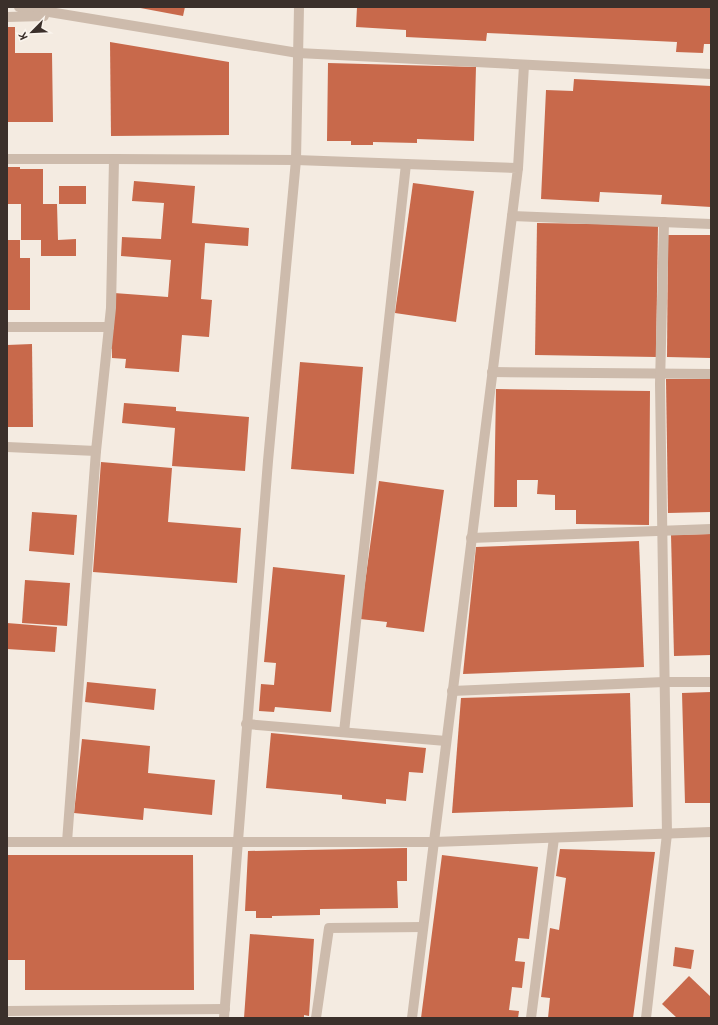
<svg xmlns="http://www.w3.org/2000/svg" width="718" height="1025" font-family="'DM Sans',sans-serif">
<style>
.building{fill:#c8694b}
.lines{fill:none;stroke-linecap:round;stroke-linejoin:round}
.minor{stroke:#cdbbac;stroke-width:10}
</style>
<rect width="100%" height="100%" fill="#f4ebe1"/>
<g class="building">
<polygon points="135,7 185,7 183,16"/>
<polygon points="357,7 711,7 711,44 704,44 703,53 676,52 677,42 487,33 486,41 406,37 406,30 356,27"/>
<polygon points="7,27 15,27 15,53 52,53 53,122 7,122"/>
<polygon points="110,42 229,62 229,135 111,136"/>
<polygon points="328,63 476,67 474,141 417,139 417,143 373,142 373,145 351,145 351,141 327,141"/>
<polygon points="574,79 711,86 711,207 661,204 662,195 600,192 599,202 541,199 546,90 573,91"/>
<polygon points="7,167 20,167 20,169 43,169 43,204 57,204 58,240 76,239 76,256 41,256 41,240 21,240 21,204 7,204"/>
<polygon points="134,181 195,186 192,223 249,228 248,246 205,243 201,299 212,300 209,337 182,335 179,372 125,368 126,359 112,358 112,349 110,348 114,293 168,297 171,260 121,256 122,237 161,239 164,203 132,201"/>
<polygon points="413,183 474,191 456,322 395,313"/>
<rect x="59" y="186" width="27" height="18"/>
<polygon points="537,223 658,225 656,357 535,355"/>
<polygon points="668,235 711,235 711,358 667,357"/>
<polygon points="7,240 20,240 20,258 30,258 30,310 7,310"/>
<polygon points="32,344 33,427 7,427 7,345"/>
<polygon points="300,362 363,367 354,474 291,469"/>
<polygon points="666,379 711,379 711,512 668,513"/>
<polygon points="496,389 650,391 649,525 576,524 576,510 555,510 555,495 537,494 538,480 517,480 517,507 494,507"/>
<polygon points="124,403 176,407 176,411 249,417 245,471 172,466 175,428 122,423"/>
<polygon points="101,462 172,468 168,522 241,528 237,583 93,572"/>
<polygon points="379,481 444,490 424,632 386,627 387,622 360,619"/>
<polygon points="32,512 77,515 74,555 29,551"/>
<polygon points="711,534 711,655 674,656 671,535"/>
<polygon points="639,541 644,667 463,674 476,547"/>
<polygon points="273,567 345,575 331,712 275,707 274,712 259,711 261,684 274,685 276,663 264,662"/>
<polygon points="25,580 70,583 67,626 22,623"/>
<polygon points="7,623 57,627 55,652 7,649"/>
<polygon points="87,682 156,689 154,710 85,702"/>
<polygon points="711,692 711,808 710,808 710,803 685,803 682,693"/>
<polygon points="630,693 633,807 452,813 461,698"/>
<polygon points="271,733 426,748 423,773 409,772 406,801 386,799 386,804 342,799 342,795 266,788"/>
<polygon points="82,739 150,746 148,773 215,780 212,815 144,808 143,820 74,813"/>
<polygon points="407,848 407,881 397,881 398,908 320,909 320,915 272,916 272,918 256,918 256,911 245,911 248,851"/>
<polygon points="560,849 655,852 633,1018 548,1018 550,998 541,997 550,928 559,930 566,878 556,876"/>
<polygon points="7,855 193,855 194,990 25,990 25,960 7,960"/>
<polygon points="442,855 538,867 529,939 518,938 515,961 525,962 522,988 512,987 509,1010 519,1011 518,1018 421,1018"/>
<polygon points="250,934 314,939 309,1016 304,1015 304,1018 244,1018"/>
<polygon points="675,947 694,950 691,969 673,966"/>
<polygon points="689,976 711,997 711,1018 677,1018 662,1004"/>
</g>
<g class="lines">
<g class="minor">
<polyline points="19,7 298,53 711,74"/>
<polyline points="7,17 44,16"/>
<polyline points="7,159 114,159 111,308 96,451 7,447"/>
<polyline points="114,159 296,160 518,168 412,1018"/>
<polyline points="518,168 524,65"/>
<polyline points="512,216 711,224"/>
<polyline points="7,327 109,327"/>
<polyline points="492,372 711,374"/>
<polyline points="471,538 711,529"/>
<polyline points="452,691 664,682 711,682"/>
<polyline points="246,724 446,741"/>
<polyline points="344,732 406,164"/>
<polyline points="7,842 434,842 711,832"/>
<polyline points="67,842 96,451"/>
<polyline points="7,1011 225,1009"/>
<polyline points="224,1018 268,461 296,160 299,7"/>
<polyline points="316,1018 329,928 423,927"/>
<polyline points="531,1018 554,838"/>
<polyline points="646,1018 667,834 660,384 664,222"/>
</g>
</g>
<rect width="718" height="1025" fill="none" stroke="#3b302b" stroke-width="16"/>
<g transform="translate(32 32) rotate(246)" stroke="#fbf5ee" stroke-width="3" paint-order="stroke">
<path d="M0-3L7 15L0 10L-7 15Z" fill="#3b302b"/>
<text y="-6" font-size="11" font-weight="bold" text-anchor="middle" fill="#3b302b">K</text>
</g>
</svg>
